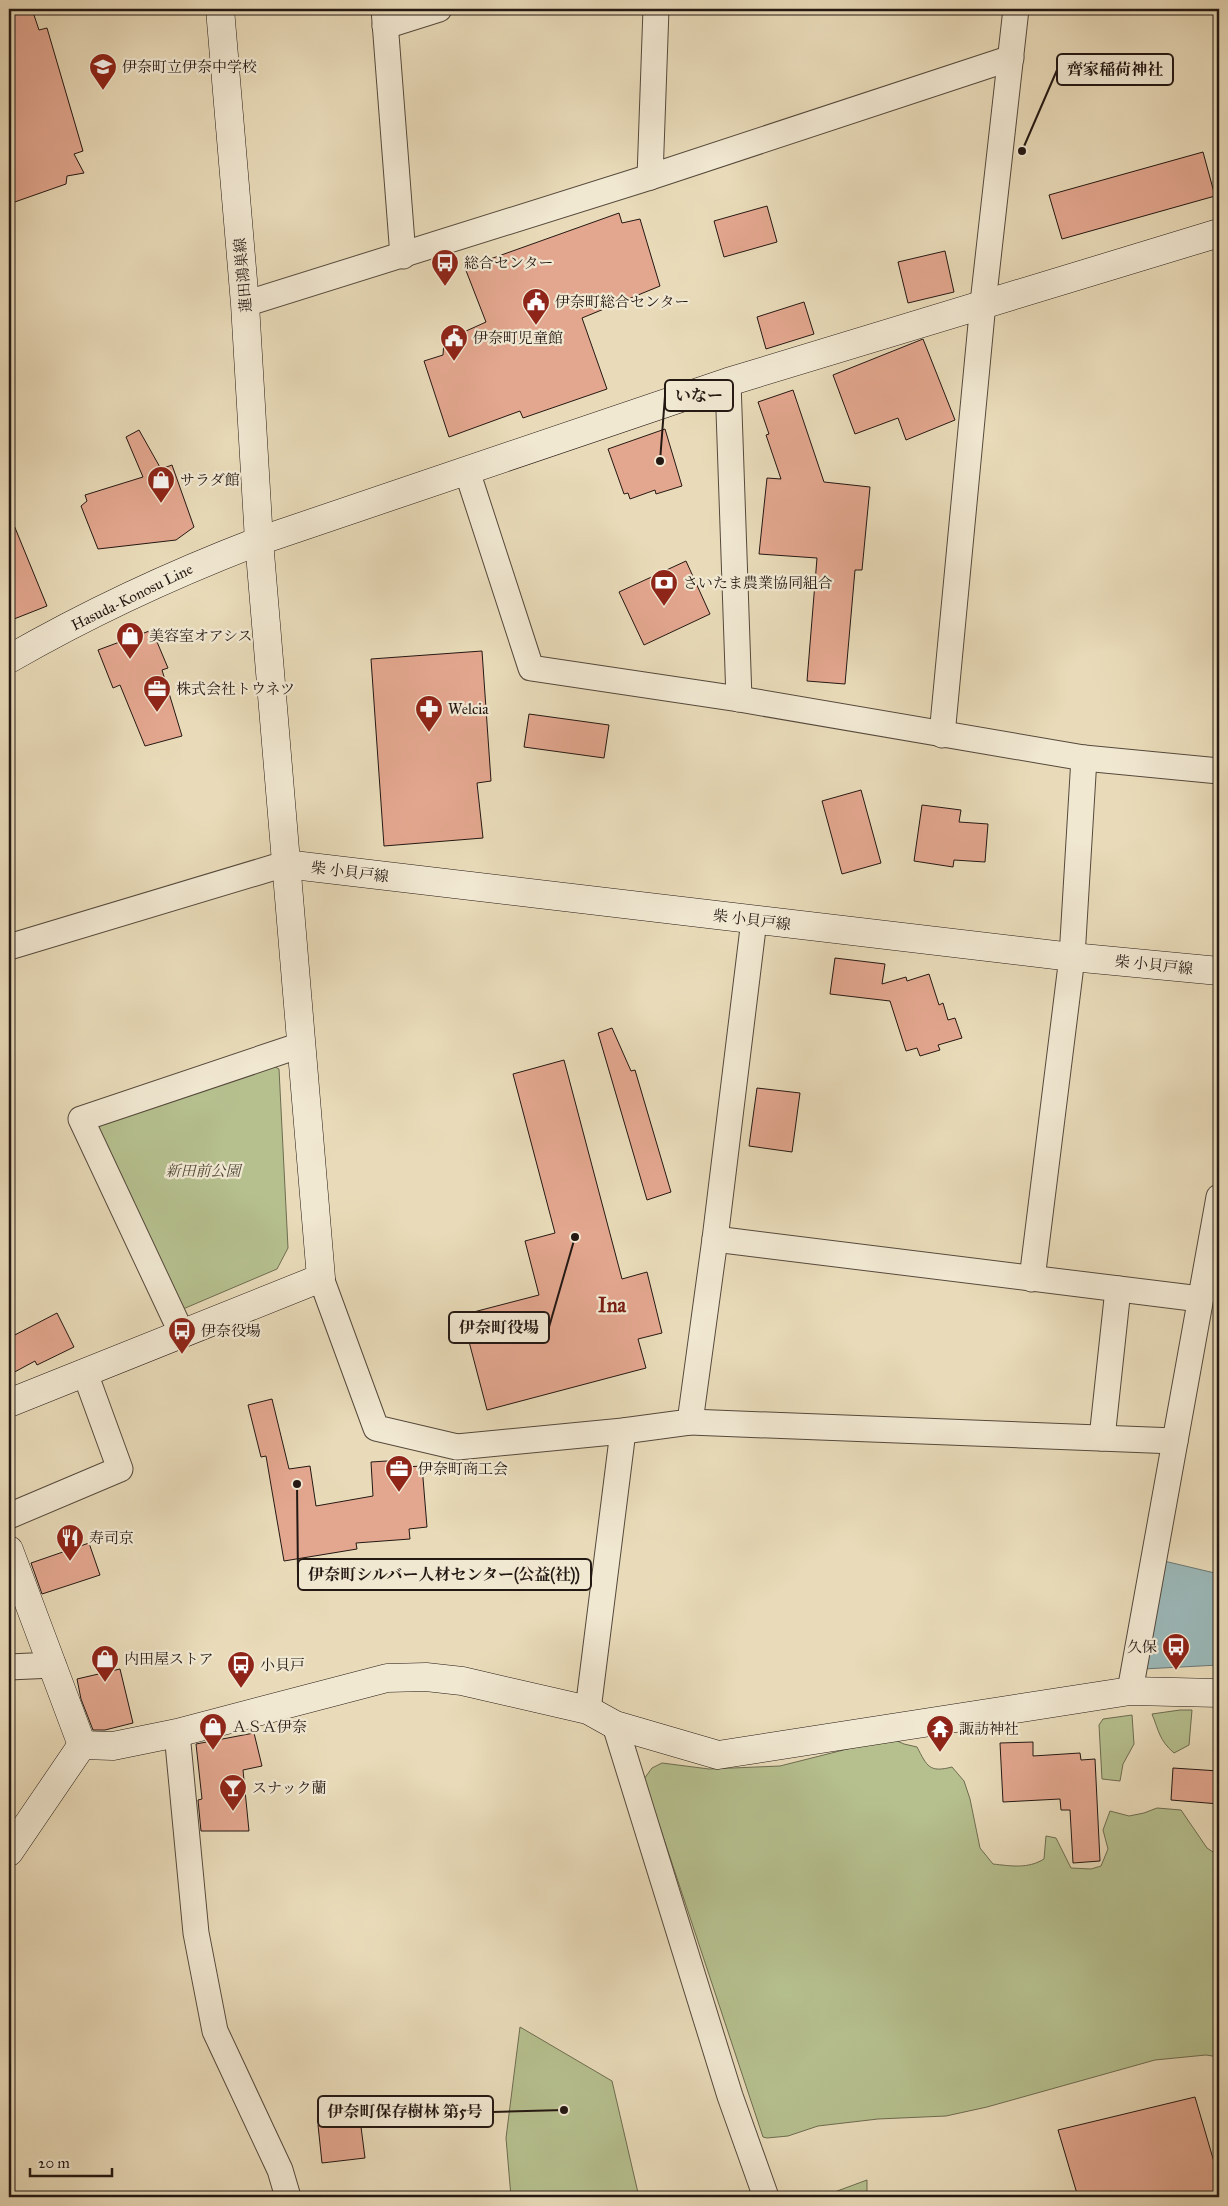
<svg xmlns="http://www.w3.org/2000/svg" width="1228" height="2206" font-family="'IM FELL Great Primer','Noto Serif JP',serif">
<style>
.green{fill:#b6c08f;stroke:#6d6c51}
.water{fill:#9cb9b9;stroke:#6c7977}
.building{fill:#e3a78f;stroke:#241813}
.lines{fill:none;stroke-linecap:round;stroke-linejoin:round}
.street-casing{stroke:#55493c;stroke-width:27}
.secondary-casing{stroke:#241813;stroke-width:29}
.street{stroke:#f1e8d2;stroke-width:25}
.secondary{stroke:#f1e8d2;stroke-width:28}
.labels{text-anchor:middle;stroke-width:4.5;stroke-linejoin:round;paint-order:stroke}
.poi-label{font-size:15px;fill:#241813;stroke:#f1e8d2;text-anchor:start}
.street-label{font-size:15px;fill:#241813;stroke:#f1e8d2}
.park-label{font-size:15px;font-style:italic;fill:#504a38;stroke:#f1e8d2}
.district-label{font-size:20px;font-weight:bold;fill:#7a1f14;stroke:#f1e8d2}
.leader{fill:none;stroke:#241813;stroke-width:2}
.callout-dot{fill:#241813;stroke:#f1e8d2;stroke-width:2}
.callout{fill:#f1e8d2;stroke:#241813;stroke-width:2}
.callout-label{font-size:16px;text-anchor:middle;font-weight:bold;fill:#241813}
</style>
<rect width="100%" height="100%" fill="#e9dbb9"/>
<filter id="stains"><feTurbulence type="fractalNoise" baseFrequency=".004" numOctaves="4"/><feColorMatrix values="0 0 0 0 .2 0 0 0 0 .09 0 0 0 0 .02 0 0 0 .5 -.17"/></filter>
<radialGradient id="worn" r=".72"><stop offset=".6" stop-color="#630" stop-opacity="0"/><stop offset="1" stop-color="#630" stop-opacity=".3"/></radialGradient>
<g class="green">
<polygon points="270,1064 279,1069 288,1248 277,1269 183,1309 97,1129 100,1120"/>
<path d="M1180,1710H1192L1189,1745L1174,1753C1159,1740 1159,1731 1152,1714Z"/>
<polygon points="1132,1715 1134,1744 1123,1764 1120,1781 1102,1779 1099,1725 1103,1719"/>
<path d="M891,1738L904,1744L917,1747C927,1766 929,1773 952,1767L964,1781L970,1799L980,1848L993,1864C1011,1866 1028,1869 1044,1859L1046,1836L1056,1838L1071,1868L1091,1869L1101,1866L1108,1849L1103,1830L1110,1811L1129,1816L1144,1813L1157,1808L1181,1810L1207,1848L1219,1856V2057L1206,2055L1155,2060L987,2107L946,2116L878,2119L818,2126L788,2136L767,2138L763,2137L644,1779L652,1768L662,1763L709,1769L780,1766Z"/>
<polygon points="520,2027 612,2081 639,2197 511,2197 506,2138"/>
<polygon points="867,2180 867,2197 821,2197"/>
</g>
<polygon class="water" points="1164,1561 1219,1574 1219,1665 1143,1669"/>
<g class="building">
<polygon points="9,9 32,9 39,30 47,28 83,151 74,154 84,173 67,176 66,184 9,204"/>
<polygon points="1203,152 1215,196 1062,239 1049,195"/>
<polygon points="767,206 777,242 724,257 714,221"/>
<polygon points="619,213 622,223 640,219 660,286 582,318 607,389 523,418 520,411 449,437 424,361 443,355 444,341 486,322 465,268"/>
<polygon points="945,251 954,292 908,303 898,262"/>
<polygon points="804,302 814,334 766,349 757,317"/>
<polygon points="923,339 955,420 906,440 898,418 855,434 833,375"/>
<polygon points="793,390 824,482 870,487 862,570 855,570 845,684 807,681 817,558 759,554 767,478 781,479 766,435 769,434 758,402"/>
<polygon points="665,429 682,486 656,494 655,490 630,499 628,493 624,494 608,449"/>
<polygon points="139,430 161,469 172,465 194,527 176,540 98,549 81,506 87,501 85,495 143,477 126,437"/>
<polygon points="9,513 47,606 14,619 9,605"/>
<polygon points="686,561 710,614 644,645 619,592"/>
<polygon points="152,630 168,668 162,670 182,736 145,746 120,685 113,688 98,650"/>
<polygon points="482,651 491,781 477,783 483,838 384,846 371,659"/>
<polygon points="529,714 609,725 604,758 524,747"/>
<polygon points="861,790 881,863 842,874 822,801"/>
<polygon points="922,805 961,810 959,822 988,824 985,862 954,860 953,867 914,861"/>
<polygon points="835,958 885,964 882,984 906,977 907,981 929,974 939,1005 943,1003 948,1020 955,1018 962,1038 938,1045 940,1050 920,1056 917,1048 906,1051 890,1001 830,994"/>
<polygon points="612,1028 631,1071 635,1070 671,1192 647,1200 598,1033"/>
<polygon points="564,1060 622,1279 647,1272 662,1333 638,1339 646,1368 487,1410 462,1315 539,1295 525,1241 555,1233 513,1074"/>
<polygon points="757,1088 800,1093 792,1152 749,1146"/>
<polygon points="57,1313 74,1347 37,1365 35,1361 9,1375 9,1338"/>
<polygon points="272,1399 289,1469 310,1466 316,1506 373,1496 371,1462 403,1460 404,1467 422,1466 427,1527 409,1529 410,1539 356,1543 357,1549 284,1561 266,1456 261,1457 248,1405"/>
<polygon points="89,1543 100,1575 42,1594 31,1563"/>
<polygon points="120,1669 133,1723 105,1730 93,1730 81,1699 77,1679"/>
<polygon points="254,1733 262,1766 243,1770 249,1831 201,1831 198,1800 202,1799 196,1744"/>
<polygon points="1033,1742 1033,1756 1080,1753 1081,1760 1095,1759 1100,1861 1073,1863 1070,1810 1061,1810 1060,1799 1003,1802 1000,1743"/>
<polygon points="1173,1768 1219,1771 1219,1804 1171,1800"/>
<polygon points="1195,2097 1219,2179 1219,2197 1078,2197 1058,2130"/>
<polygon points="360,2119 365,2158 322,2163 318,2125"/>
</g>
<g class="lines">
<defs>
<g id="street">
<polyline points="384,9 403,256"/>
<polyline points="385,26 439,9"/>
<polyline points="650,177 656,9"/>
<polyline points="245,304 650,177 1011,58"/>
<polyline points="728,382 739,699"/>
<polyline points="467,471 531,668 739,699 1084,758 1219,771"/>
<polyline points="942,735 983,303 1016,9"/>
<polyline points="9,947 285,864"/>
<polyline points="715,1239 1200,1299"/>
<polyline points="321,1278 376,1428 457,1447 623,1431 690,1422 715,1239 754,920"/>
<polyline points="1032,1279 1072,957 1084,758"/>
<polyline points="182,1334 81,1119 301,1045"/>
<polyline points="690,1422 1175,1441"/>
<polyline points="1102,1438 1118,1289"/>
<polyline points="9,1516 120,1469 85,1373"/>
<polyline points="9,1667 53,1665"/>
<polyline points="1130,1691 1219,1197"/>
<polyline points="588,1710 623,1431"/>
<polyline points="615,1725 730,2096 766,2197"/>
<polyline points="177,1733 196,1933 215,2031 280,2170 288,2197"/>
</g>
<g id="secondary">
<path d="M9,659C89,613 173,574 259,541L728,382L1219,233"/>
<polyline points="285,864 1072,957 1219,971"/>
<polyline points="9,1403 321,1278 259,541 245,304 220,9"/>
<polyline points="9,1550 82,1745"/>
<polyline points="82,1745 113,1746 177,1733 387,1678 426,1677 462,1681 588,1710 615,1725 718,1755 1130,1691 1219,1693"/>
<polyline points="9,1852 82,1745"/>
</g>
</defs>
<use href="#street" class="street-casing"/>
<use href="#secondary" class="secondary-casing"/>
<use href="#street" class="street"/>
<use href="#secondary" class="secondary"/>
</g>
<defs>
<symbol id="school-pin" viewBox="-11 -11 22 30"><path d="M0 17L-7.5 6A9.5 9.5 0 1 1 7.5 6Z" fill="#8f2418" stroke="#f1e8d2"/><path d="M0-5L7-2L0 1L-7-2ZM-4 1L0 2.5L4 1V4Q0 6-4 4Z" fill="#fff"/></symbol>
<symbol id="bus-pin" viewBox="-11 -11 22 30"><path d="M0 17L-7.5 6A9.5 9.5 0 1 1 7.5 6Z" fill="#8f2418" stroke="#f1e8d2"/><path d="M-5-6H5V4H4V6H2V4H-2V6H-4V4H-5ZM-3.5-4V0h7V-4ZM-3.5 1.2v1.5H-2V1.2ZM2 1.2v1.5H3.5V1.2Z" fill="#fff"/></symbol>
<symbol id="civic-pin" viewBox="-11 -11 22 30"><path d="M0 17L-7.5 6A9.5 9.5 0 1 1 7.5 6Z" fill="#8f2418" stroke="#f1e8d2"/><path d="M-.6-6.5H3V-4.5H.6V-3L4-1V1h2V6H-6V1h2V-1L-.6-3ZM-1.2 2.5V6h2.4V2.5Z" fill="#fff"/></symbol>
<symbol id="shop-pin" viewBox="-11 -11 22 30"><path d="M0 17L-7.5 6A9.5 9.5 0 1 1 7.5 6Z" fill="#8f2418" stroke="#f1e8d2"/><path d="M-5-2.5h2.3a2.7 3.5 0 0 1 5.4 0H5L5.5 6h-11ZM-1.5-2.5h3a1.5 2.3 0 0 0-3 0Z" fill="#fff"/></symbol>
<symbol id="bank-pin" viewBox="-11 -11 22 30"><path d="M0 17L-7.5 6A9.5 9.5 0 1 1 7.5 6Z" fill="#8f2418" stroke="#f1e8d2"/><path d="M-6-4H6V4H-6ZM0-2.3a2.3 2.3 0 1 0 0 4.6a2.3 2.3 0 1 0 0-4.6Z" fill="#fff"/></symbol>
<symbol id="office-pin" viewBox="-11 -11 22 30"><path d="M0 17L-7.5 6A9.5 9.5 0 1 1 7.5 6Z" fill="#8f2418" stroke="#f1e8d2"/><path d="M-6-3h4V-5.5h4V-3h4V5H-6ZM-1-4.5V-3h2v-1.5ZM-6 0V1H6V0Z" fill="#fff"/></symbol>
<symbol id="pharmacy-pin" viewBox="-11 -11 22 30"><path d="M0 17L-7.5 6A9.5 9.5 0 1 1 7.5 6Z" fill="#8f2418" stroke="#f1e8d2"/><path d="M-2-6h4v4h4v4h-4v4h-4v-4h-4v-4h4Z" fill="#fff"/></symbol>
<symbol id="restaurant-pin" viewBox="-11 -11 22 30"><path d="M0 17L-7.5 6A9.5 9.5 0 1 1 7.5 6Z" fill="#8f2418" stroke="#f1e8d2"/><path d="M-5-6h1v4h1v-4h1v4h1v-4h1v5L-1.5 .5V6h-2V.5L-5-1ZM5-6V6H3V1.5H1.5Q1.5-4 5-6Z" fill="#fff"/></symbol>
<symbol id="temple-pin" viewBox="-11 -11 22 30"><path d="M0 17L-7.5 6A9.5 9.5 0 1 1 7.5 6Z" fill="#8f2418" stroke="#f1e8d2"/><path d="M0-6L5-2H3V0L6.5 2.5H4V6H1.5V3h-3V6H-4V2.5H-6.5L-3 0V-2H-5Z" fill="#fff"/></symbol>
<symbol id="bar-pin" viewBox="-11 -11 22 30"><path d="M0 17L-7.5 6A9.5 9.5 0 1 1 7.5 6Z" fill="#8f2418" stroke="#f1e8d2"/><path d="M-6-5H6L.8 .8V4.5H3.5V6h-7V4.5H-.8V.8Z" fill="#fff"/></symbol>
</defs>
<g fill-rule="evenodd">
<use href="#school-pin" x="87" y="51" width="32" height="43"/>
<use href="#bus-pin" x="429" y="247" width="32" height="43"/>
<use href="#civic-pin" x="520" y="286" width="32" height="43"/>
<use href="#civic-pin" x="438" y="322" width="32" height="43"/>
<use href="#shop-pin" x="145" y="464" width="32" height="43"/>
<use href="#bank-pin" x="648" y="567" width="32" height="43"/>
<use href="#shop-pin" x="114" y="620" width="32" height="43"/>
<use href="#office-pin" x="141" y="673" width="32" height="43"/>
<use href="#pharmacy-pin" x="413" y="693" width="32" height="43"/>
<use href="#bus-pin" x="166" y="1315" width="32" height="43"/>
<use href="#office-pin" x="383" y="1453" width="32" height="43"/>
<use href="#restaurant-pin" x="54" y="1522" width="32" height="43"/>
<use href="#bus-pin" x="1160" y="1631" width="32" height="43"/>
<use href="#shop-pin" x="89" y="1643" width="32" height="43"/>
<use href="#bus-pin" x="225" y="1649" width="32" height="43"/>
<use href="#shop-pin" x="197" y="1711" width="32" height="43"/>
<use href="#temple-pin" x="924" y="1713" width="32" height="43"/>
<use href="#bar-pin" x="217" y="1772" width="32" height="43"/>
</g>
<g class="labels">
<g class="poi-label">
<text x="122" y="72">伊奈町立伊奈中学校</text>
<text x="464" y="268">総合センター</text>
<text x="555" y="307">伊奈町総合センター</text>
<text x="473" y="343">伊奈町児童館</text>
<text x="180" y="485">サラダ館</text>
<text x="683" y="588">さいたま農業協同組合</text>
<text x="149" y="641">美容室オアシス</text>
<text x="176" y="694">株式会社トウネツ</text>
<text x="448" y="714">Welcia</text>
<text x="201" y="1336">伊奈役場</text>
<text x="418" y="1474">伊奈町商工会</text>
<text x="89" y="1543">寿司京</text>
<text x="1157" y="1652" text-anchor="end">久保</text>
<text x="124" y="1664">内田屋ストア</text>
<text x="260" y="1670">小貝戸</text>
<text x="232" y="1732">ＡＳＡ伊奈</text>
<text x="959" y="1734">諏訪神社</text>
<text x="252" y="1793">スナック蘭</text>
</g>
<g class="street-label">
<text transform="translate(243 275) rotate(-95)" y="5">蓮田鴻巣線</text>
<text transform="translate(132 597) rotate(-26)" y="5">Hasuda-Konosu Line</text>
<text transform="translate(350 872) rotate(7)" y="5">柴 小貝戸線</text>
<text transform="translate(752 920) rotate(7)" y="5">柴 小貝戸線</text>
<text transform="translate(1154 965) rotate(6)" y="5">柴 小貝戸線</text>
</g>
<g class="park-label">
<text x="203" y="1176">新田前公園</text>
</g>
<g class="district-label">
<text x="612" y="1312">Ina</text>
</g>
</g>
<path class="leader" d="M1022 151L1057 70M660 461L665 396M575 1237L549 1327M297 1484L298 1575M564 2110L493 2112"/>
<g class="callout-dot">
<circle cx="1022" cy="151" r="5"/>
<circle cx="660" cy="461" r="5"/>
<circle cx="575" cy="1237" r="5"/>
<circle cx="297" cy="1484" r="5"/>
<circle cx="564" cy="2110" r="5"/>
</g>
<g class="callout">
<rect x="1057" y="54" width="116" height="31" rx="5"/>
<rect x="665" y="380" width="68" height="31" rx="5"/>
<rect x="449" y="1312" width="100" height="31" rx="5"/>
<rect x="298" y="1559" width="293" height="31" rx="5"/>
<rect x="318" y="2096" width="175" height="31" rx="5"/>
</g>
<g class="callout-label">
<text x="1115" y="75">齊家稲荷神社</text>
<text x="699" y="401">いなー</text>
<text x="499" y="1333">伊奈町役場</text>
<text x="444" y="1580">伊奈町シルバー人材センター(公益(社))</text>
<text x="405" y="2117">伊奈町保存樹林 第5号</text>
</g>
<rect width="1228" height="2206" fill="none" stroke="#e9dbb9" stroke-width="30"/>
<rect x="10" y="10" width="1208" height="2186" fill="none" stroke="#241813" stroke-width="2.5"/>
<rect x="15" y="15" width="1198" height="2176" fill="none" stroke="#241813"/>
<path d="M30 2168v8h82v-8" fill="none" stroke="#241813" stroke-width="2.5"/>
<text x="38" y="2168" font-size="15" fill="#241813" stroke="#f1e8d2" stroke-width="4" paint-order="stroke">20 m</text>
<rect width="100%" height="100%" filter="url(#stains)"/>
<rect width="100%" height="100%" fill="url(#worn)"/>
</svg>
